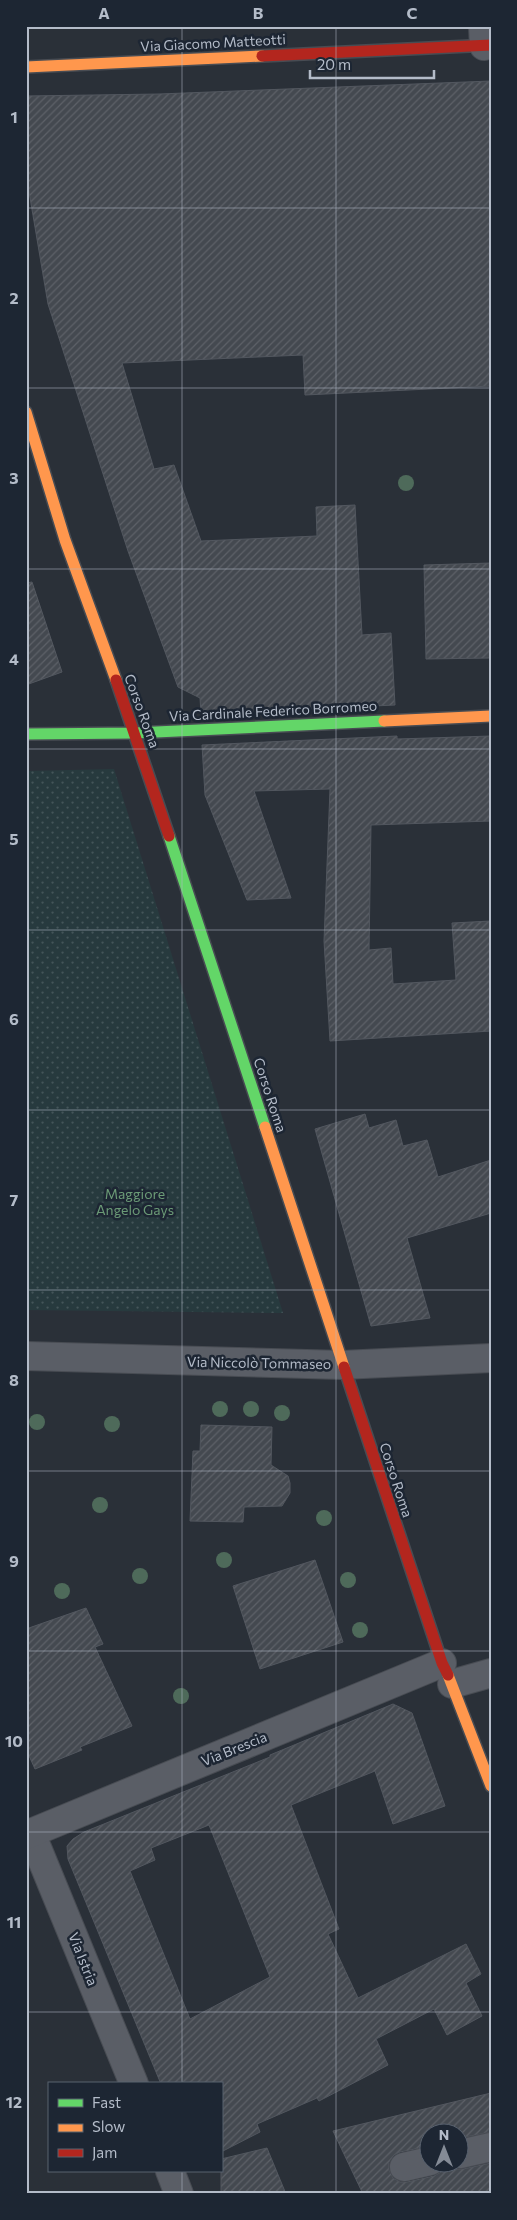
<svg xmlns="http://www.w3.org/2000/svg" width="517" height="2220" font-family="Commissioner,sans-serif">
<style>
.grass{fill:url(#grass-dots)}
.building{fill:url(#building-hatch);stroke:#52575f;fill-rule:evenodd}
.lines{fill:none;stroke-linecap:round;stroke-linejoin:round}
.street-casing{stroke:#484c53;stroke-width:30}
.fast-casing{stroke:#484c53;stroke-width:14}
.slow-casing{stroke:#484c53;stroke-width:14}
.jam-casing{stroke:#484c53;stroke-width:14}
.street{stroke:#5a5e66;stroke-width:28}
.fast{stroke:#63d668;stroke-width:11}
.slow{stroke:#ff974d;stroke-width:11}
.jam{stroke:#b3261e;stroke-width:11}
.tree{fill:#4e6a5a}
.grid{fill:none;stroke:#b4bcc9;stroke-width:1;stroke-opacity:0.55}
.labels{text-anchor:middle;stroke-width:5;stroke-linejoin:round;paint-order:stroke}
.street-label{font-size:14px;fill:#b4bcc9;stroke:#1d2633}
.park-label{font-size:14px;fill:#6b9a76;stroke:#1d2633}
.neatline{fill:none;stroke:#b4bcc9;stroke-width:2}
.grid-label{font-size:16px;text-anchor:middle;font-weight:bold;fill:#b4bcc9}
</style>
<defs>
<pattern id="grass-dots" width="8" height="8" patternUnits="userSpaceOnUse" patternTransform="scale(1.25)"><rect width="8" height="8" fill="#273a3e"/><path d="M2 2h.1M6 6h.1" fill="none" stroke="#445559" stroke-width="1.8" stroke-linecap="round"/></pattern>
<pattern id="building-hatch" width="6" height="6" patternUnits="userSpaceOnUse" patternTransform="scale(1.25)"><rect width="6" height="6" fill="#444950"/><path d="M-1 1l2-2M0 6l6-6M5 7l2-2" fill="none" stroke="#5d6168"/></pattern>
</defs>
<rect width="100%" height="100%" fill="#2a3038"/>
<polygon class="grass" points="114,769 283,1313 26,1310 26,771"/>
<g class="building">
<polygon points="491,81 491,386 305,395 303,355 122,363 154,469 174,465 201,541 317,536 316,507 355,505 362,635 391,633 395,705 201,714 200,698 178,687 128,551 48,304 26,174 26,96 159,94"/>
<polygon points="491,563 491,658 426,659 424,565"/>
<polygon points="32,582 62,672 26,685 26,583"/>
<polygon points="397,736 397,739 491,736 491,821 371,825 369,950 391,948 393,984 456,980 452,923 491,921 491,1031 330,1041 324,941 330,789 254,791 291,898 247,900 205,795 202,745"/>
<polygon points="365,1114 369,1128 396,1120 403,1146 427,1140 438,1177 491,1160 491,1213 407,1238 430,1318 371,1326 315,1129"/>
<polygon points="201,1425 272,1427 271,1465 288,1476 290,1483 290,1493 282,1506 244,1507 243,1522 190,1521 193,1451 200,1451"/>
<polygon points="315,1560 343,1642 260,1669 233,1586"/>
<polygon points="86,1608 103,1644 95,1647 132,1726 80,1747 82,1750 35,1769 26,1749 26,1629"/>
<path d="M393,1704L412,1713L445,1806L393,1824L375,1771L291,1805L339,1929L328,1934L358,1998L466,1944L481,1974L466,1983L482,2016L447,2035L434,2009L376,2039L388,2065L319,2101L317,2098L257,2124L260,2132L221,2152V2084H161L68,1859L67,1846L73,1839L84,1832L270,1757V1755ZM209,1825L270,1977L190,2019L130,1871L155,1860L151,1848Z"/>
<polygon points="491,2093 491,2132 460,2138 460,2132 430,2132 430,2146 400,2152 394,2155 389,2162 389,2170 393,2178 400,2182 407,2182 434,2176 441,2172 445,2162 455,2169 463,2169 491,2163 491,2194 363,2194 333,2131"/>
<polygon points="267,2148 286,2194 221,2194 221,2159"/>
</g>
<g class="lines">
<defs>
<g id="street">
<polyline points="483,26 484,46"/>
<polyline points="26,1356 342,1365 491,1358"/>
<polyline points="452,1684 491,1673"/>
<polyline points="31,1833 134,2084"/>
<polyline points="26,1835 442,1663"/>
<polyline points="460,2154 491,2147"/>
<polyline points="404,2167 430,2161"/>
<polyline points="170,2171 179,2194"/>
</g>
<g id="fast">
<polyline points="26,734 135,733 384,721"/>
<polyline points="169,836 265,1127"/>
</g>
<g id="slow">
<polyline points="26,67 262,56"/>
<polyline points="26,412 65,540 116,680"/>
<polyline points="384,721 491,716"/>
<polyline points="265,1127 344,1367"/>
<polyline points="448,1675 491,1786"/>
</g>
<g id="jam">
<polyline points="262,56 491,45"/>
<polyline points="116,680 169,836"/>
<polyline points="344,1367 442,1663 448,1675"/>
</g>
</defs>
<use href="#street" class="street-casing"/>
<use href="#fast" class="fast-casing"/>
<use href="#slow" class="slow-casing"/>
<use href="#jam" class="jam-casing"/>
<use href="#street" class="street"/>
<use href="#fast" class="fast"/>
<use href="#slow" class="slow"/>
<use href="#jam" class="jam"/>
</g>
<g class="tree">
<circle cx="406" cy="483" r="8"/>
<circle cx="220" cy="1409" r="8"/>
<circle cx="251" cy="1409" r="8"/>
<circle cx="282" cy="1413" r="8"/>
<circle cx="37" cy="1422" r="8"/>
<circle cx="112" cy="1424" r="8"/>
<circle cx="100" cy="1505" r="8"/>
<circle cx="324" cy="1518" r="8"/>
<circle cx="224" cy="1560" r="8"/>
<circle cx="140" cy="1576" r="8"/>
<circle cx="348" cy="1580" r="8"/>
<circle cx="62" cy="1591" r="8"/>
<circle cx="360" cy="1630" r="8"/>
<circle cx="181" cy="1696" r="8"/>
</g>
<path class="grid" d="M182,26V2084M336,26V2194M26,208H491M26,388H491M26,569H491M26,749H491M26,930H491M26,1110H491M26,1290H491M26,1471H491M26,1651H491M26,1832H491M26,2012H491M182,2171V2194"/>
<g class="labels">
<g class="street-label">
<text transform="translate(213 43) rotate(-3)" y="5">Via Giacomo Matteotti</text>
<text transform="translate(142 711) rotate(70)" y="5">Corso Roma</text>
<text transform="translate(273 711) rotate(-3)" y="5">Via Cardinale Federico Borromeo</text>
<text transform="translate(270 1095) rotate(72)" y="5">Corso Roma</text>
<text transform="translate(259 1363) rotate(1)" y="5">Via Niccolò Tommaseo</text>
<text transform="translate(396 1480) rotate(72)" y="5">Corso Roma</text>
<text transform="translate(234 1749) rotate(-22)" y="5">Via Brescia</text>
<text transform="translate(83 1959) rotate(68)" y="5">Via Istria</text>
</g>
<g class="park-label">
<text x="135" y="1199">Maggiore<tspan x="135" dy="16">Angelo Gays</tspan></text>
</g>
</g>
<rect width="517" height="2220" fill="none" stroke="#1d2633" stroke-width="55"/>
<rect x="48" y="2082" width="175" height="90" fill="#1d2633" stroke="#59626f"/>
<rect x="58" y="2099" width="25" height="8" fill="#63d668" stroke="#59626f"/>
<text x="92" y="2108" font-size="15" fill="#b4bcc9">Fast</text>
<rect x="58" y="2124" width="25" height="8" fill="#ff974d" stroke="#59626f"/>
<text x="92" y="2132" font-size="15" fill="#b4bcc9">Slow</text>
<rect x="58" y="2149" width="25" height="8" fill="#b3261e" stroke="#59626f"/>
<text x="92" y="2158" font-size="15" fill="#b4bcc9">Jam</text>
<g transform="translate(444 2148)"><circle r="24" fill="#1d2633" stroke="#59626f"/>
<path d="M0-4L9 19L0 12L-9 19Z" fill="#848b96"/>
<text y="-8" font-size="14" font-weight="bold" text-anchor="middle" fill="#b4bcc9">N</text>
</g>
<path d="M310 70v8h124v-8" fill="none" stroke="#b4bcc9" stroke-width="2.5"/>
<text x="317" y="70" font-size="15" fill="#b4bcc9" stroke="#1d2633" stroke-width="4" paint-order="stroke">20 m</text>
<rect x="28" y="28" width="462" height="2164" class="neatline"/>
<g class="grid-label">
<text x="104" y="19">A</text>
<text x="258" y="19">B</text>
<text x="412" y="19">C</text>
<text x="14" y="123">1</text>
<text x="14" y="304">2</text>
<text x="14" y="484">3</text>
<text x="14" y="665">4</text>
<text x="14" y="845">5</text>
<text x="14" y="1025">6</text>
<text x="14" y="1206">7</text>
<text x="14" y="1386">8</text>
<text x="14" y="1567">9</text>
<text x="14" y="1747">10</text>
<text x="14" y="1928">11</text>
<text x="14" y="2108">12</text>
</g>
</svg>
